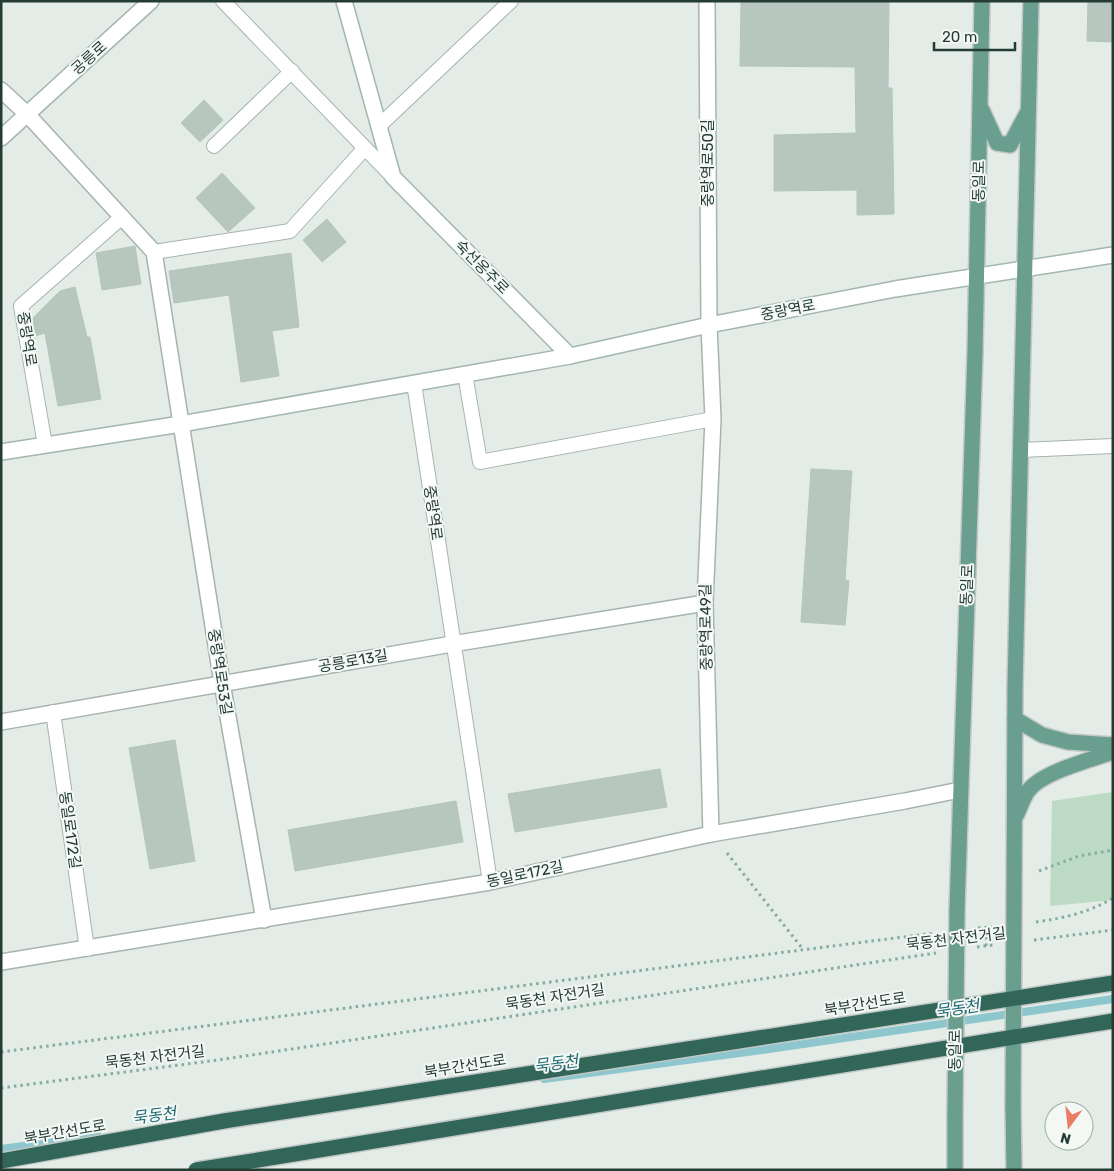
<svg xmlns="http://www.w3.org/2000/svg" width="1114" height="1171" font-family="Rubik,'Noto Sans KR',sans-serif">
<style>
.green{fill:#bddbc4}
.lines{fill:none;stroke-linecap:round;stroke-linejoin:round}
.stream{stroke:#8ec6cd;stroke-width:8}
.building{fill:#b8c6c0;stroke:#b5c5be}
.lane-casing{stroke:#a6b4ae;stroke-width:16}
.street-casing{stroke:#a6b4ae;stroke-width:18}
.secondary-casing{stroke:#a2b7ae;stroke-width:18}
.primary-casing{stroke:#c2c8c6;stroke-width:18}
.path{stroke:#85ad9f;stroke-width:3;stroke-dasharray:2.5 4;stroke-linecap:butt}
.lane{stroke:#fff;stroke-width:14}
.street{stroke:#fff;stroke-width:15}
.secondary{stroke:#fff;stroke-width:15}
.primary{stroke:#6a9e8e;stroke-width:15}
.primary-bridge-casing{stroke:#c2c8c6;stroke-width:18;stroke-linecap:butt}
.highway-bridge-casing{stroke:#c2c8c6;stroke-width:18;stroke-linecap:butt}
.primary-bridge{stroke:#6a9e8e;stroke-width:15}
.highway-bridge{stroke:#316659;stroke-width:15}
.labels{text-anchor:middle;stroke-width:4;stroke-linejoin:round;paint-order:stroke}
.street-label{font-size:15px;fill:#243c34;stroke:#f3f8f5}
.water-label{font-size:16px;font-style:italic;fill:#216a74;stroke:#f3f8f5}
</style>
<rect width="100%" height="100%" fill="#e3ece7"/>
<polygon class="green" points="1113,792 1113,900 1050,906 1052,801"/>
<g class="lines">
<g class="stream">
<polyline points="544,1079 762,1050 1113,999"/>
<polyline points="1,1149 98,1136"/>
</g>
</g>
<g class="building">
<polygon points="741,1 889,1 888,88 892,88 894,214 857,215 857,190 774,191 774,135 856,133 855,67 740,66"/>
<polygon points="1088,1 1113,1 1113,42 1087,41"/>
<polygon points="204,100 223,120 200,142 181,123"/>
<polygon points="222,173 255,208 228,232 196,198"/>
<polygon points="327,219 346,242 322,262 303,240"/>
<polygon points="135,246 141,284 102,290 96,253"/>
<polygon points="291,253 299,327 272,331 279,376 241,382 229,295 174,303 169,271"/>
<polygon points="75,287 87,337 90,337 101,399 58,406 45,333 35,336 32,319 60,291"/>
<polygon points="811,469 852,471 845,580 849,581 845,625 801,622"/>
<polygon points="175,740 195,861 150,869 129,748"/>
<polygon points="660,769 667,807 515,832 508,794"/>
<polygon points="456,801 463,842 295,871 288,830"/>
</g>
<g class="lines">
<defs>
<g id="lane">
<polyline points="223,1 393,177"/>
<polyline points="379,126 511,1"/>
<polyline points="214,146 292,71"/>
<polyline points="154,252 290,231 365,148"/>
<polyline points="465,374 480,462 713,419"/>
<polyline points="414,383 490,882"/>
<polyline points="45,445 21,306 122,217"/>
<polyline points="1021,450 1113,446"/>
<polyline points="53,712 87,949"/>
</g>
<g id="street">
<polyline points="707,1 709,325 713,419 705,603 711,834"/>
<polyline points="1,90 27,114 154,252 222,683 264,920"/>
<polyline points="1,722 452,644 705,603"/>
<polyline points="1,962 490,882 711,834 905,801 960,790"/>
</g>
<g id="secondary">
<polyline points="344,1 393,177 570,356"/>
<polyline points="1,138 151,1"/>
<polyline points="1,452 181,424 570,356 709,325 895,289 1113,255"/>
</g>
<g id="primary">
<polyline points="982,110 997,143 1010,145 1027,113"/>
<polyline points="1015,719 1042,735 1068,742 1113,745"/>
<path d="M1016,816C1020,808 1023,798 1028,791C1042,772 1090,760 1113,752"/>
<polyline points="1014,903 1015,687 1031,1"/>
<polyline points="957,910 975,352 982,1"/>
<polyline points="1013,1107 1014,1170"/>
<polyline points="955,1114 955,1170"/>
</g>
</defs>
<use href="#lane" class="lane-casing"/>
<use href="#street" class="street-casing"/>
<use href="#secondary" class="secondary-casing"/>
<use href="#primary" class="primary-casing"/>
<g class="path">
<polyline points="727,853 802,948"/>
<polyline points="1039,871 1079,856 1113,850"/>
<path d="M1036,922C1064,918 1088,913 1113,898"/>
<polyline points="978,928 992,927"/>
<polyline points="1034,940 1113,930"/>
<polyline points="986,946 987,927"/>
<polyline points="977,947 993,945"/>
<polyline points="1,1052 935,933"/>
<polyline points="1,1088 218,1060 936,953"/>
</g>
<use href="#lane" class="lane"/>
<use href="#street" class="street"/>
<use href="#secondary" class="secondary"/>
<use href="#primary" class="primary"/>
<defs>
<g id="primary-bridge">
<polyline points="1013,1107 1014,903"/>
<polyline points="955,1114 957,910"/>
</g>
<g id="highway-bridge">
<polyline points="1,1161 224,1121 1113,983"/>
<polyline points="196,1170 1113,1021"/>
</g>
</defs>
<use href="#primary-bridge" class="primary-bridge-casing"/>
<use href="#highway-bridge" class="highway-bridge-casing"/>
<use href="#primary-bridge" class="primary-bridge"/>
<use href="#highway-bridge" class="highway-bridge"/>
</g>
<g class="labels">
<g class="street-label">
<text transform="translate(89 58) rotate(-42)" y="5">공릉로</text>
<text transform="translate(708 163) rotate(-90)" y="5">중랑역로50길</text>
<text transform="translate(979 181) rotate(-89)" y="5">동일로</text>
<text transform="translate(482 267) rotate(45)" y="5">숙선옹주로</text>
<text transform="translate(788 310) rotate(-11)" y="5">중랑역로</text>
<text transform="translate(27 339) rotate(81)" y="5">중랑역로</text>
<text transform="translate(433 513) rotate(82)" y="5">중랑역로</text>
<text transform="translate(967 585) rotate(-88)" y="5">동일로</text>
<text transform="translate(706 627) rotate(-91)" y="5">중랑역로49길</text>
<text transform="translate(353 661) rotate(-10)" y="5">공릉로13길</text>
<text transform="translate(220 672) rotate(81)" y="5">중랑역로53길</text>
<text transform="translate(70 830) rotate(82)" y="5">동일로172길</text>
<text transform="translate(525 874) rotate(-12)" y="5">동일로172길</text>
<text transform="translate(956 939) rotate(-7)" y="5">묵동천 자전거길</text>
<text transform="translate(555 997) rotate(-9)" y="5">묵동천 자전거길</text>
<text transform="translate(865 1004) rotate(-9)" y="5">북부간선도로</text>
<text transform="translate(955 1050) rotate(-89)" y="5">동일로</text>
<text transform="translate(155 1057) rotate(-7)" y="5">묵동천 자전거길</text>
<text transform="translate(465 1066) rotate(-9)" y="5">북부간선도로</text>
<text transform="translate(65 1132) rotate(-10)" y="5">북부간선도로</text>
</g>
<g class="water-label">
<text transform="translate(957 1008) rotate(-8)" y="6">묵동천</text>
<text transform="translate(556 1063) rotate(-7)" y="6">묵동천</text>
<text transform="translate(154 1115) rotate(-7)" y="6">묵동천</text>
</g>
</g>
<rect width="1114" height="1171" fill="none" stroke="#243c34" stroke-width="5"/>
<g transform="translate(1069 1126) rotate(195)"><circle r="24" fill="#f3f8f5" stroke="#a0ada8"/>
<path d="M0-4L9 19L0 12L-9 19Z" fill="#e97e64"/>
<text y="-8" font-size="14" font-weight="bold" text-anchor="middle" fill="#243c34">N</text>
</g>
<path d="M934 42v8h81v-8" fill="none" stroke="#243c34" stroke-width="2.5"/>
<text x="942" y="42" font-size="15" fill="#243c34" stroke="#f3f8f5" stroke-width="4" paint-order="stroke">20 m</text>
</svg>
